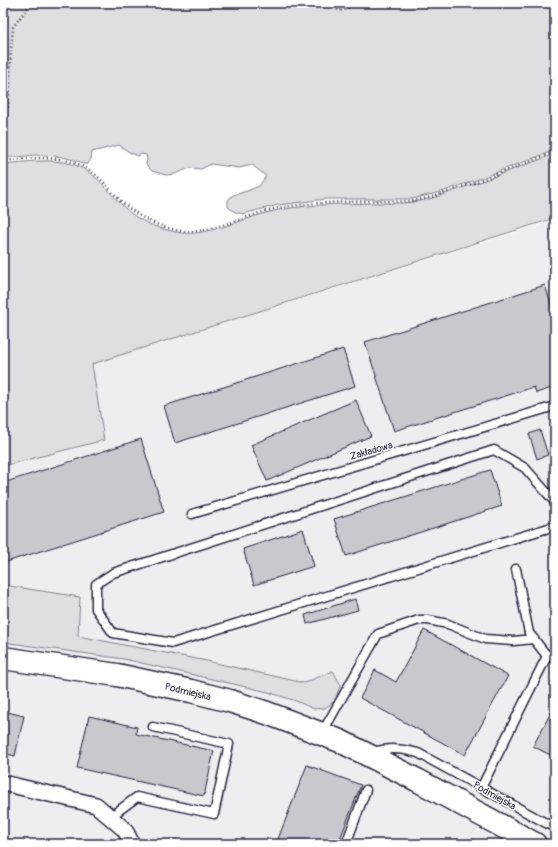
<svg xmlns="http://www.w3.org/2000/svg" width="558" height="847" font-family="Pangolin,sans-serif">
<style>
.built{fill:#eeeef1}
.green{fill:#dfdfe2;stroke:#80808e}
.building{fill:#c8c8cf;stroke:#22223b}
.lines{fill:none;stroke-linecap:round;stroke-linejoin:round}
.service-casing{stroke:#22223b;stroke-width:11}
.minor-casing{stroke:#22223b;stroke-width:18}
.primary-casing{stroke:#22223b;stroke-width:25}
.path{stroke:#22223b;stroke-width:2.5;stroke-dasharray:1 3;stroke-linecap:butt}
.service{stroke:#fff;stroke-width:8}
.minor{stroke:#fff;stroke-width:15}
.primary{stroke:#fff;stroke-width:22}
.labels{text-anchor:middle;stroke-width:3;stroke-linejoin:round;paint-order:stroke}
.street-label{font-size:10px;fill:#22223b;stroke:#fff}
</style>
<rect width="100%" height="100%" fill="#fff"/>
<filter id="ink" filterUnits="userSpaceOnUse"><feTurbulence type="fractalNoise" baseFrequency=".025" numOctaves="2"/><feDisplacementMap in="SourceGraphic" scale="8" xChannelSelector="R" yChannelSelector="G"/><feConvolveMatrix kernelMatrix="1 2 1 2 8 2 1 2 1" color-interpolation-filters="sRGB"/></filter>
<g filter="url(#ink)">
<polygon class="built" points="555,220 555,844 3,844 3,466 104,440 92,364"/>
<g class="green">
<path d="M3,3H555V150L476,180L441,192L412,199H326L278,205L243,214L235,212L228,207V200L233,195L247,191L259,186L266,176L252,165L239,168L211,164L201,169L190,168L175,174L166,175L152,171L146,165L147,159L146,155L141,154L138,156L129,152L119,145L92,152L91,159L87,165C70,157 53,155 35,155C24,156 13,158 3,157Z"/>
<path d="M555,154V218L92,364L104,440L3,466V164C26,162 50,158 72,164C99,172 111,198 132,214C145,224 161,229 176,232C207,239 248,215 279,210C311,204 343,204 376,203C387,203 400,204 412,202C425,201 440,196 453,191C487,180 521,166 555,154Z"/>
<polygon points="3,585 80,597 78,636 207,661 304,683 333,671 341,685 338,691 336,700 325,708 314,709 296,701 268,692 124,659 3,642"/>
</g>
<g class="building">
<polygon points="545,285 555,317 555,387 536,393 534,387 394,431 365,342"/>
<polygon points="343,349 355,386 175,443 164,406"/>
<polygon points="356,400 371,436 267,481 251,445"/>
<polygon points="540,430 548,455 537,459 529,434"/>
<polygon points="141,439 164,512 3,563 3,483"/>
<polygon points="490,470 502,506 346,556 334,519"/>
<polygon points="303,529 314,566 254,585 243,549"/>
<polygon points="355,599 358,610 307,624 305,615"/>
<polygon points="424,630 508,676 465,755 360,698 375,670 396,682"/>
<polygon points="555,705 555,745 550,755 533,746"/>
<polygon points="3,711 24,716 15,756 3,753"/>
<polygon points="89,716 137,727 136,734 214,751 204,796 77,768"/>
<polygon points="307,765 361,785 338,844 276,844"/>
</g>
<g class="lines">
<defs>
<g id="service">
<polyline points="555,502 525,468 494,450 113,573 96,584 96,609 113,633 173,643 555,526"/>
<polyline points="192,514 555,406"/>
<polyline points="516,569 529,633 547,656"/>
<polyline points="322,733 378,634 419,620 428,620 448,624 485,639 513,641 534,639"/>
<path d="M372,752C390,748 399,748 418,753L555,828"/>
<polyline points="481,788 547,656 555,652"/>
<polyline points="110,817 137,797 214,814 229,744 153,727"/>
<polyline points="346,844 366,790"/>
</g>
<polyline id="minor" points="3,783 96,805 125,830 132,844"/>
<polyline id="primary" points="3,658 117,675 191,691 230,701 267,713 340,741 366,754 417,780 535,844"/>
</defs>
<use href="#service" class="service-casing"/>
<use href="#minor" class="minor-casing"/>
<use href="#primary" class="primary-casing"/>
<g class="path">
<polyline points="334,3 334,7 339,11 347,9 354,3"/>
<polyline points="3,122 6,119 10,89 11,49 13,27 31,3"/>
<path d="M3,161C29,158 62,154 86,168C100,176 108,188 119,199C136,216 154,225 176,230C207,237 249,213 279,208C311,202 343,202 376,201C388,201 400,202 412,201C427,199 442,194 456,189C489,178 522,164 555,152"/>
</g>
<use href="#service" class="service"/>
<use href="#minor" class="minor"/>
<use href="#primary" class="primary"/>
</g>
</g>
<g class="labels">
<g class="street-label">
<text transform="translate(371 450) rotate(-16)" y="4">Zakładowa</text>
<text transform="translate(188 691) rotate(13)" y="4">Podmiejska</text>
<text transform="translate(495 795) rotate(29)" y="4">Podmiejska</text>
</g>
</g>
<rect width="558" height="847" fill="none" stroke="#fff" stroke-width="16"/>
<rect x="8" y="8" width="542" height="831" fill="none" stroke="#22223b" stroke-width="1.5" filter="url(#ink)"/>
</svg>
